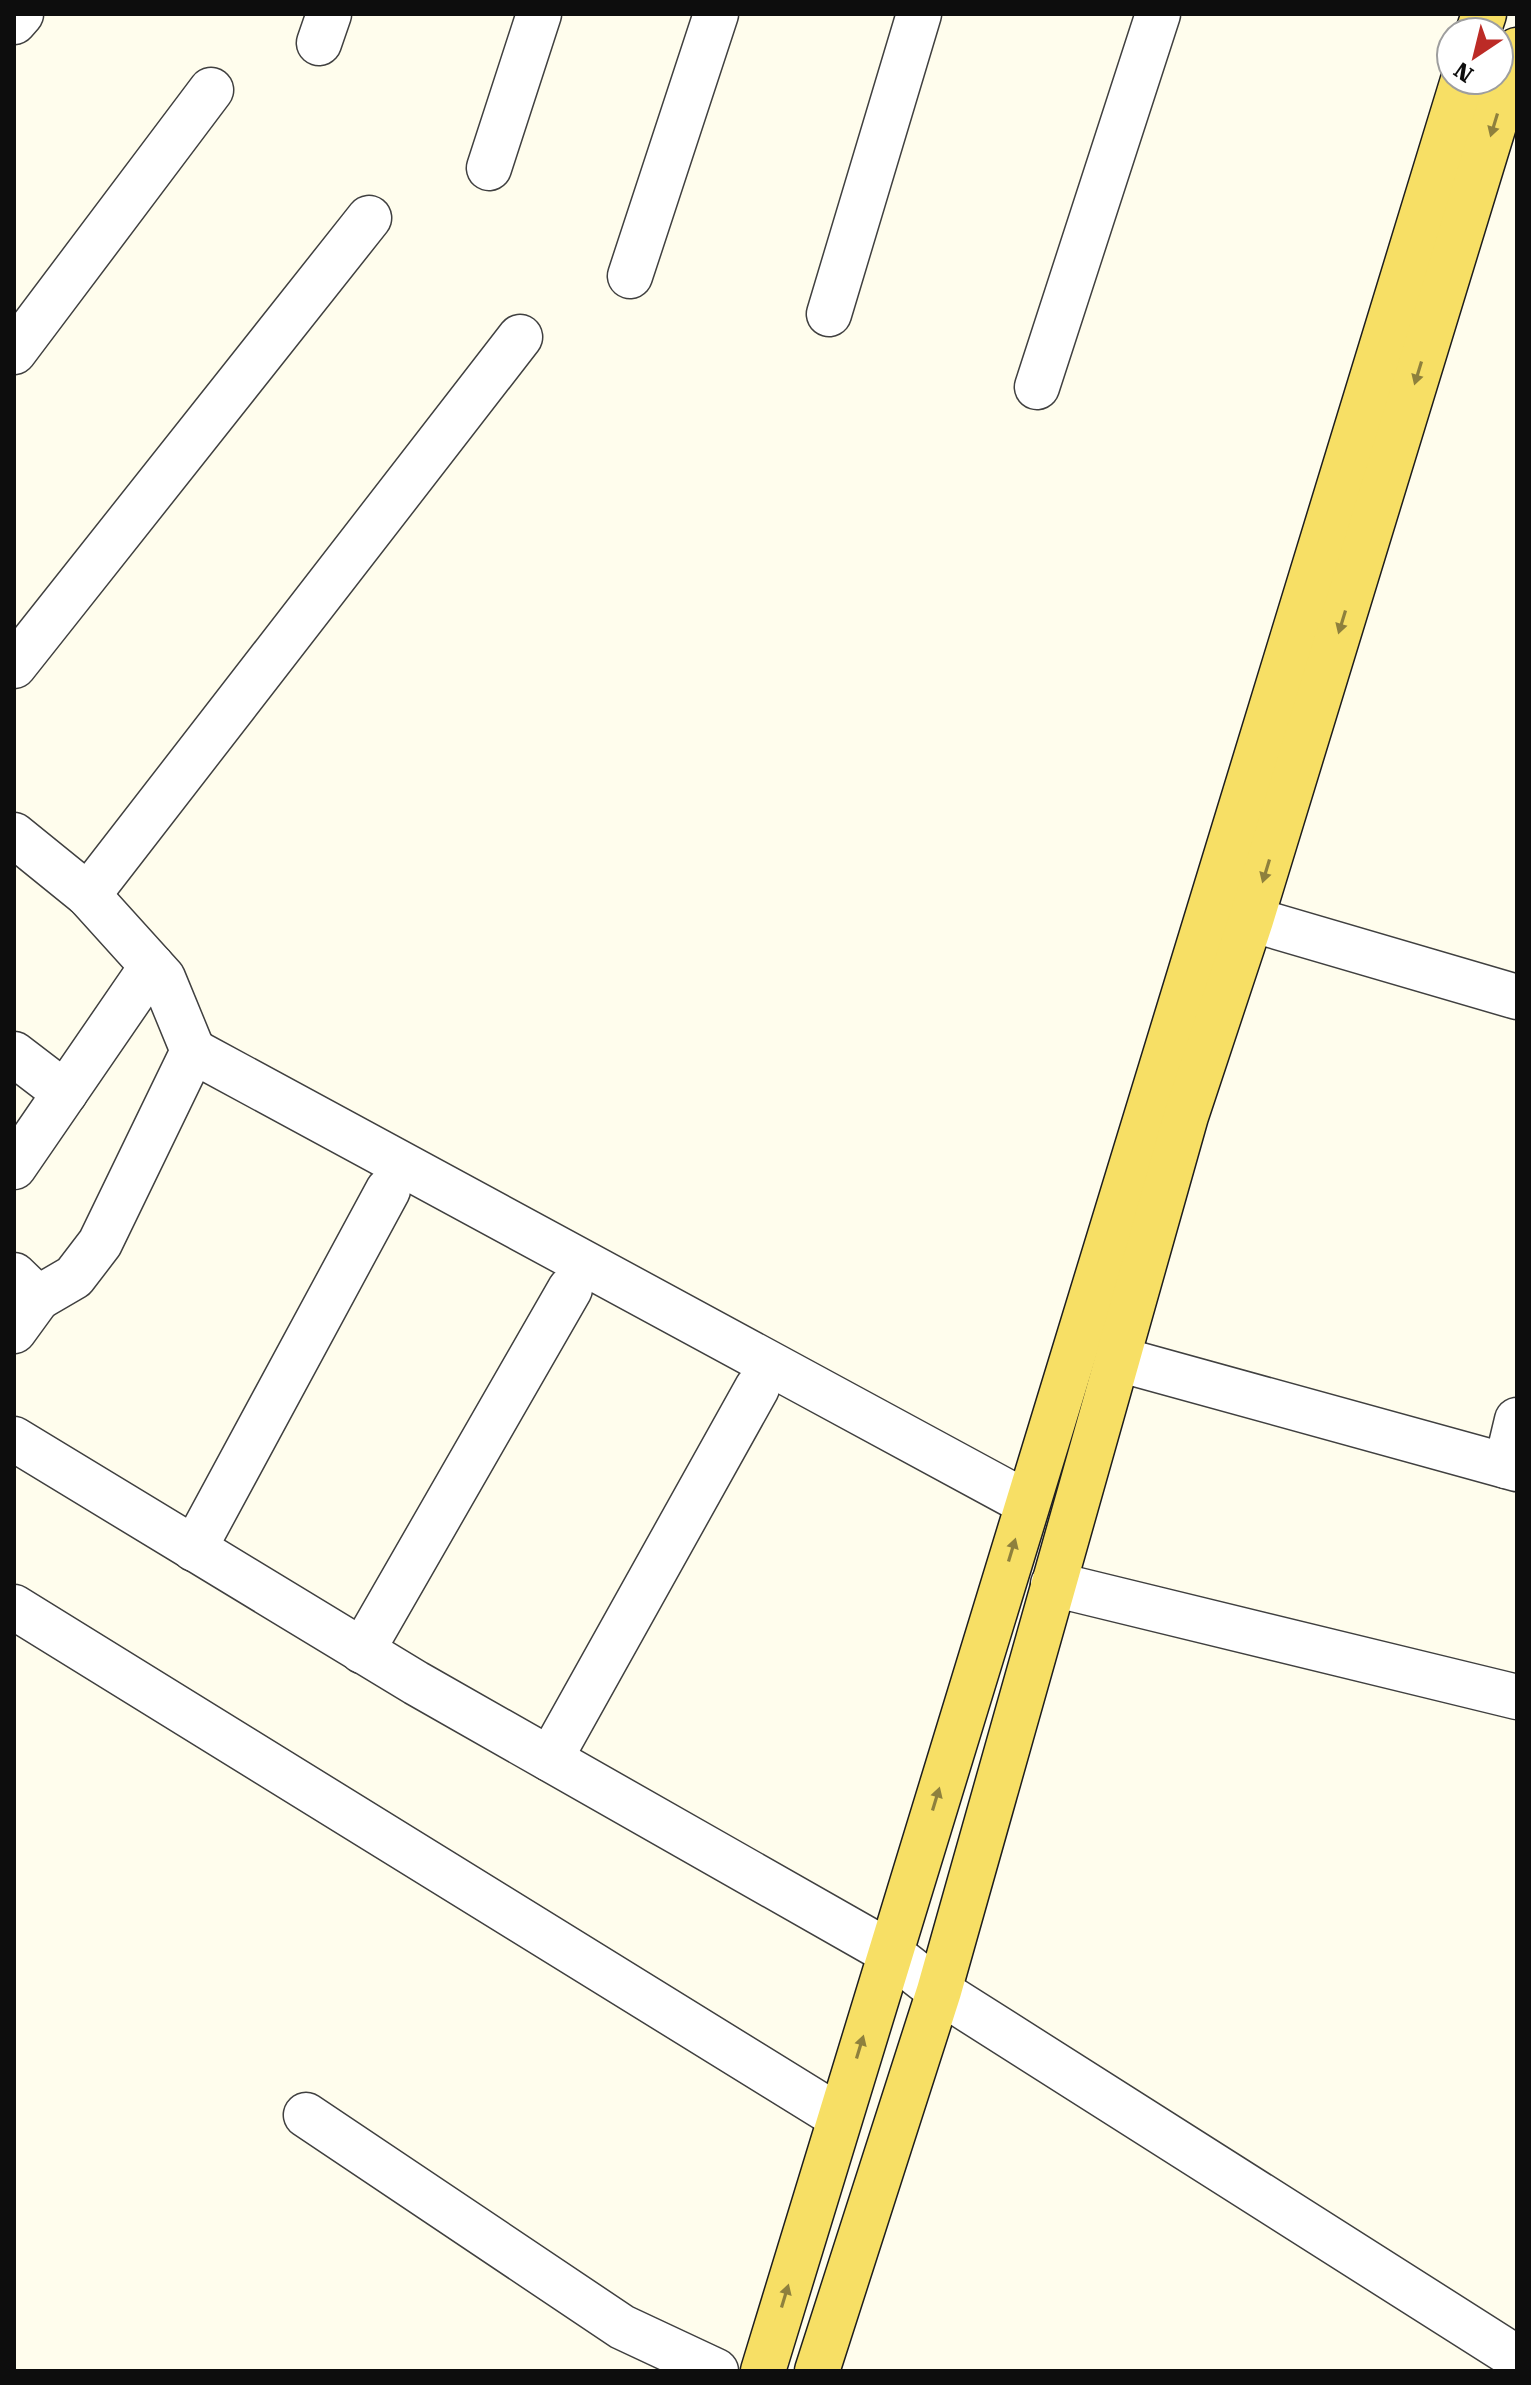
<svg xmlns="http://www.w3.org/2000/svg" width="1531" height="2385" font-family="'Roboto Serif',serif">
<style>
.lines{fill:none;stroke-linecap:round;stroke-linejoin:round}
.minor-casing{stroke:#404040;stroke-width:47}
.major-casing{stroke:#1e1e1e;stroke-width:47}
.minor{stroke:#fff;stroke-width:44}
.major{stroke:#f7df65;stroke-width:44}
.oneway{fill:#8e803d}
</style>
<rect width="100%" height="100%" fill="#fffded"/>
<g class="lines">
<defs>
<g id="minor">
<polyline points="14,22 21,14"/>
<polyline points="319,43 329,14"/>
<polyline points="489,168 539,14"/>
<polyline points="630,276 716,14"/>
<polyline points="829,314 919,14"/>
<polyline points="14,352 211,90"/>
<polyline points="1037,387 1158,14"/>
<polyline points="14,666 369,218"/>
<polyline points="14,835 88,895 163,978 193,1051 100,1243 74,1277 38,1298"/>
<polyline points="88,895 520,337"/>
<polyline points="1216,909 1517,997"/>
<polyline points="193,1051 1027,1503"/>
<polyline points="14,1054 65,1093"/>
<polyline points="14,1167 152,966"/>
<polyline points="14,1275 38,1298 14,1331"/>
<polyline points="1118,1359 1517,1469"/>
<polyline points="14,1439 416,1683 889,1952 939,1991 1517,2358"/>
<polyline points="1506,1466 1517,1420"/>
<polyline points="194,1549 388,1190"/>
<polyline points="1053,1584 1517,1697"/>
<polyline points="14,1607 839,2117"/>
<polyline points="362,1651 570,1289"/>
<polyline points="550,1759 757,1388"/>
<polyline points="306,2115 622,2327 716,2371"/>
</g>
<g id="major">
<polyline points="1478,32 1484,14"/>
<polyline points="763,2371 1463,80"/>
<polyline points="817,2371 939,1991 1186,1116 1251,920 1517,50"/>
</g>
</defs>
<use href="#minor" class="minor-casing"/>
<use href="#major" class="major-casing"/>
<use href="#minor" class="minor"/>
<use href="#major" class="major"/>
</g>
<defs><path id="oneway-solid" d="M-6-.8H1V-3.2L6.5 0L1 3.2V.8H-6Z" transform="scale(2)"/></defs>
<g class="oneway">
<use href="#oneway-solid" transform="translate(1494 125) rotate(107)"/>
<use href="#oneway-solid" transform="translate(1418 373) rotate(107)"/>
<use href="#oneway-solid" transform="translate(1342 622) rotate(107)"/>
<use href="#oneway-solid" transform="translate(1266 871) rotate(107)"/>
<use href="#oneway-solid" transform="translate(1012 1550) rotate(-73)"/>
<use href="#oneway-solid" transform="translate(936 1799) rotate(-73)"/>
<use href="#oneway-solid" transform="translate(860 2047) rotate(-73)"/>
<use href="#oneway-solid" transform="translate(785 2296) rotate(-73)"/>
</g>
<rect width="1531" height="2385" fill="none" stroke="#0d0d0d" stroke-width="32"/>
<g transform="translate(1475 56) rotate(215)"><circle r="38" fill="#ffffff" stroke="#9e9e9e" stroke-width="2"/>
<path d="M0-6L14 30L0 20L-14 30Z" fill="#bc2b26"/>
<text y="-12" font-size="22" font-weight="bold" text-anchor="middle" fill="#0d0d0d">N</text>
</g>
</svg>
